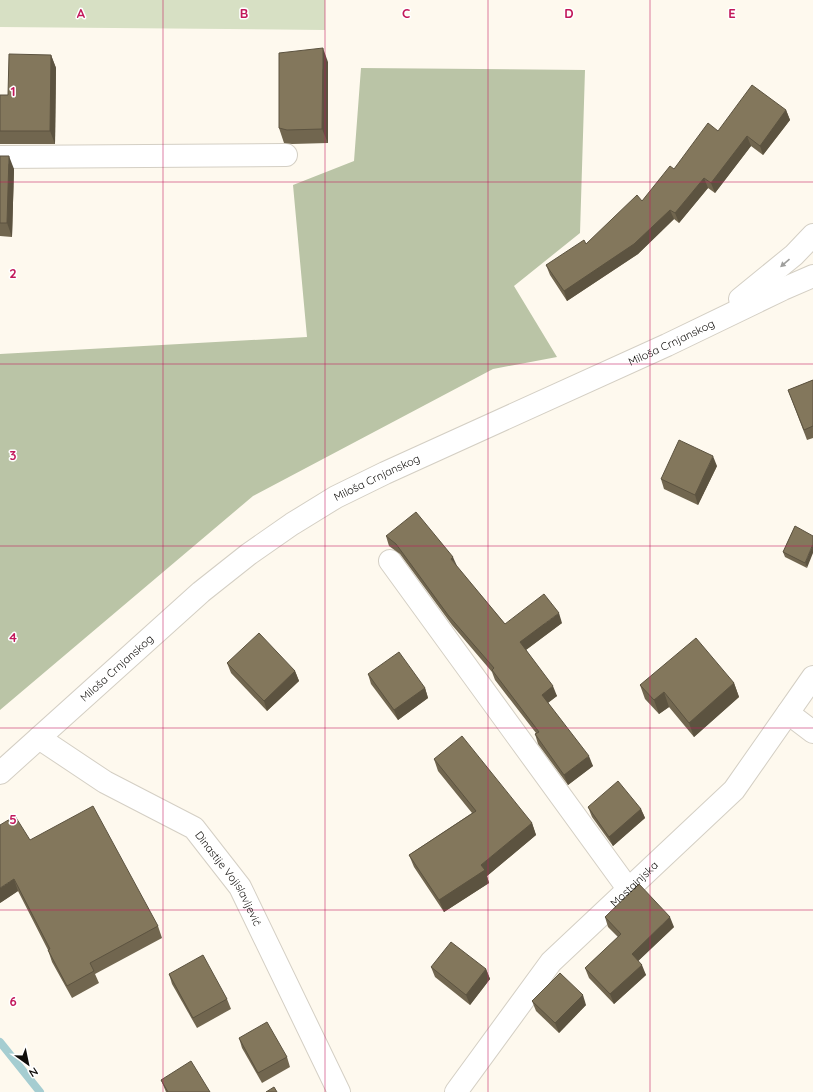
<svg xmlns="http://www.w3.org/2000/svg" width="813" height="1092" font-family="Quicksand,sans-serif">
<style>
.green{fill:#d7e0c4}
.forest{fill:#bac4a6}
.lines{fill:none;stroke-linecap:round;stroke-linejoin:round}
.stream{stroke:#a5cdd1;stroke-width:8}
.minor-casing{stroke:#d4cfc4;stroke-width:24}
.major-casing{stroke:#d4cfc4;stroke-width:24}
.minor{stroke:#fff;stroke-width:22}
.major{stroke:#fff;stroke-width:22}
.wall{fill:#71664f}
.shaded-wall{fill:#5c5340}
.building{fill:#83775c;stroke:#5c5340}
.oneway{fill:#9f9f9d}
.grid{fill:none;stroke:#c2185b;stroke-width:1;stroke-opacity:0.55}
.labels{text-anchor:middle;stroke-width:3;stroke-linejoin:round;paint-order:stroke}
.street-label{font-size:11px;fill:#100e0b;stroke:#fff}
.grid-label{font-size:13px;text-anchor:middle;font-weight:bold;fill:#c2185b;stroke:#fff;stroke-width:3;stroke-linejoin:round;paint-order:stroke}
</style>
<rect width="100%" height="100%" fill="#fef9ee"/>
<polygon class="green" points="0,0 325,0 325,30 0,27"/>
<polygon class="forest" points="361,68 585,70 580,233 514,286 557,357 493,369 253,496 0,710 0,354 307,337 293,185 354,161"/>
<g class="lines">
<polyline class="stream" points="0,1042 40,1092"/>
<defs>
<g id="minor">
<polyline points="0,157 286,155"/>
<polyline points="390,561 629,890"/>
<polyline points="788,713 813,732"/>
<path id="s1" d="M39,738L105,782L194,828L240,887L339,1092"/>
<path id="s2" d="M456,1092L551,962L734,790L813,677"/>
</g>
<g id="major">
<polyline points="740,299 794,255 813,235"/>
<path id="s3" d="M0,773L201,592L249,554L292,524L336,497L385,473L667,345L783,289L813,276"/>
</g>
</defs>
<use href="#minor" class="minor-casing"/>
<use href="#major" class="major-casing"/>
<use href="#minor" class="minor"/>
<use href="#major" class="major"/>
</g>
<g class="wall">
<polygon points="51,55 56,68 55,144 0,144 0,95 8,95"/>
<polygon points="328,62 328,143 292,144 284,143 279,128"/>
<polygon points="786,110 790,120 763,155 751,146 715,193 708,188 679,223 674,219 638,254 567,301 550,275 546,265 586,244 642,201 674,169 718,131"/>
<polygon points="0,156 14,169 12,237 0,236"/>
<polygon points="813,380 813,438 807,440 788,390"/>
<polygon points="717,466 698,505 664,489 661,479"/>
<polygon points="795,526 807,568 785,557 783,552"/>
<polygon points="386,536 456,566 505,624 562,623 526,650 557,696 548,703 593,766 568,785 538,744 535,734 536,733 495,680 492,672 452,625 400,554 389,546"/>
<polygon points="227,663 295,671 299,681 267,711 231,673"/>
<polygon points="368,674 425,688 428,698 398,720 371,684"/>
<polygon points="734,683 739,697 694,737 669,707 659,714 645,699 640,685"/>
<polygon points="434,759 532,823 536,835 487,876 489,883 444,912 414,867 409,855 472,813 438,771"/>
<polygon points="588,807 641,809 645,818 613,846 592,817"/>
<polygon points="30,840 158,926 162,938 95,974 99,983 72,998 52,962 48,950 18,891 0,903"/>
<polygon points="605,917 674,927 638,961 646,975 614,1004 589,978 585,968 618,937 608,927"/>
<polygon points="431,967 486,969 490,979 470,1005 435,977"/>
<polygon points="169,974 227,999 231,1009 197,1028 172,984"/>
<polygon points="532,1001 586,1005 559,1033 536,1011"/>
<polygon points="239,1038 287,1057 290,1067 262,1083 242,1048"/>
<polygon points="161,1080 210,1092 166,1092"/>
</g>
<g class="shaded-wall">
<polygon points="323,48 328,62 328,143 322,129"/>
<polygon points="51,55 56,68 55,144 50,131"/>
<polygon points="786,110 790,120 763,155 760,146"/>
<polygon points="747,136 751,146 715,193 711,183"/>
<polygon points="9,156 14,169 12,237 7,223"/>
<polygon points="704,178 708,188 679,223 675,213"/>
<polygon points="670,210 674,219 638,254 567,301 564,291"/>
<polygon points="713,456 717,466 698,505 695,495"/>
<polygon points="813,544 813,553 807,568 805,563"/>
<polygon points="453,557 457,566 451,559"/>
<polygon points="559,613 562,623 523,652 520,642"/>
<polygon points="295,671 299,681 267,711 264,701"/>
<polygon points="734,683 739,697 694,737 689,723"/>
<polygon points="553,686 557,696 546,704 542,695"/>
<polygon points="425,688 428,698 398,720 394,710"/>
<polygon points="664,692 669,707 659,714 654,700"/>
<polygon points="589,756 593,766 568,785 564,775"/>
<polygon points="641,809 645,818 613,846 609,837"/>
<polygon points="532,823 536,835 487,876 489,883 444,912 439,900"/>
<polygon points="14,879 18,891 0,903 0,888"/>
<polygon points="670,917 674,927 635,964 632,954"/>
<polygon points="642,965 646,975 614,1004 610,994"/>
<polygon points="486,969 490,979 470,1005 466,995"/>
<polygon points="583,995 586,1005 559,1033 555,1023"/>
</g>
<g class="building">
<polygon points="323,48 322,129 287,130 279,128 279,53"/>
<polygon points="9,54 51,55 50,131 0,131 0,95 8,95"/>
<polygon points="752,85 786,110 760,146 747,136 711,183 704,178 675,213 670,210 634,244 564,291 546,265 584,240 586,244 637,195 642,201 670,166 674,169 708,123 718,131"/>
<polygon points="0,156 9,156 7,223 0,223"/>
<polygon points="813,380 813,426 804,430 788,390"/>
<polygon points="679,440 713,456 695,495 661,479"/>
<polygon points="416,512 453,557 451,559 505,624 544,594 559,613 520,642 553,686 542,695 589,756 564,775 535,734 539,732 492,670 494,668 448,615 396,544 386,536"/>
<polygon points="795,526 813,536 813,544 805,563 783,552"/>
<polygon points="259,633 295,671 264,701 227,663"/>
<polygon points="696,638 734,683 689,723 664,692 654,700 640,685"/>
<polygon points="399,652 425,688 394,710 368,674"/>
<polygon points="462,736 532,823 481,865 485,870 439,900 409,855 476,811 434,759"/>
<polygon points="618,781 641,809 609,837 588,807"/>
<polygon points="93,806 158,926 90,963 94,971 67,986 48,950 50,949 14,879 0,888 0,825 15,816 30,840"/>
<polygon points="639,884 670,917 632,954 642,965 610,994 585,968 621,934 605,917"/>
<polygon points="451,942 486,969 466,995 431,967"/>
<polygon points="203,955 227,999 193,1018 169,974"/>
<polygon points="560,973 583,995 555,1023 532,1001"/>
<polygon points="267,1022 287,1057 258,1073 239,1038"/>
<polygon points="191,1061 210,1092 168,1092 161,1080"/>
<polygon points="274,1087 277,1092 266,1092"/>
</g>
<defs><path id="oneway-solid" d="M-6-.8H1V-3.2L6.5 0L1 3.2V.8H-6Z"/></defs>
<use class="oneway" href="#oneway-solid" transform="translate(785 263) rotate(139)"/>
<path class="grid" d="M163,0V1092M325,0V1092M488,0V1092M650,0V1092M0,182H813M0,364H813M0,546H813M0,728H813M0,910H813"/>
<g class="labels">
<g class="street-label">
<text dy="4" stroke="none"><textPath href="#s3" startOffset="805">Miloša Crnjanskog</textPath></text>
<text dy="4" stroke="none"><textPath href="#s3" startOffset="481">Miloša Crnjanskog</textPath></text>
<text dy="4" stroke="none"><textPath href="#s3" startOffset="157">Miloša Crnjanskog</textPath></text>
<text dy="4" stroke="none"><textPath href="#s1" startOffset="241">Dinastije Vojislavljević</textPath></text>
<text dy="4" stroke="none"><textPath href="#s2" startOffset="275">Mostainjska</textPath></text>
</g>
</g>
<g class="grid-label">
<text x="81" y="18">A</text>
<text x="244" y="18">B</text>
<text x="406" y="18">C</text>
<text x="569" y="18">D</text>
<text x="732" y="18">E</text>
<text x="13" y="96">1</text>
<text x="13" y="278">2</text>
<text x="13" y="460">3</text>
<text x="13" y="642">4</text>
<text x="13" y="824">5</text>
<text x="13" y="1006">6</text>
</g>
<g transform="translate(28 1064) rotate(147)" stroke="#ffffff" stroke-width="3" paint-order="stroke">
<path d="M0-3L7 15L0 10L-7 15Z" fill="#100e0b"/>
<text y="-6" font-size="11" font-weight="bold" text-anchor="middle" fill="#100e0b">N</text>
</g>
</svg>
